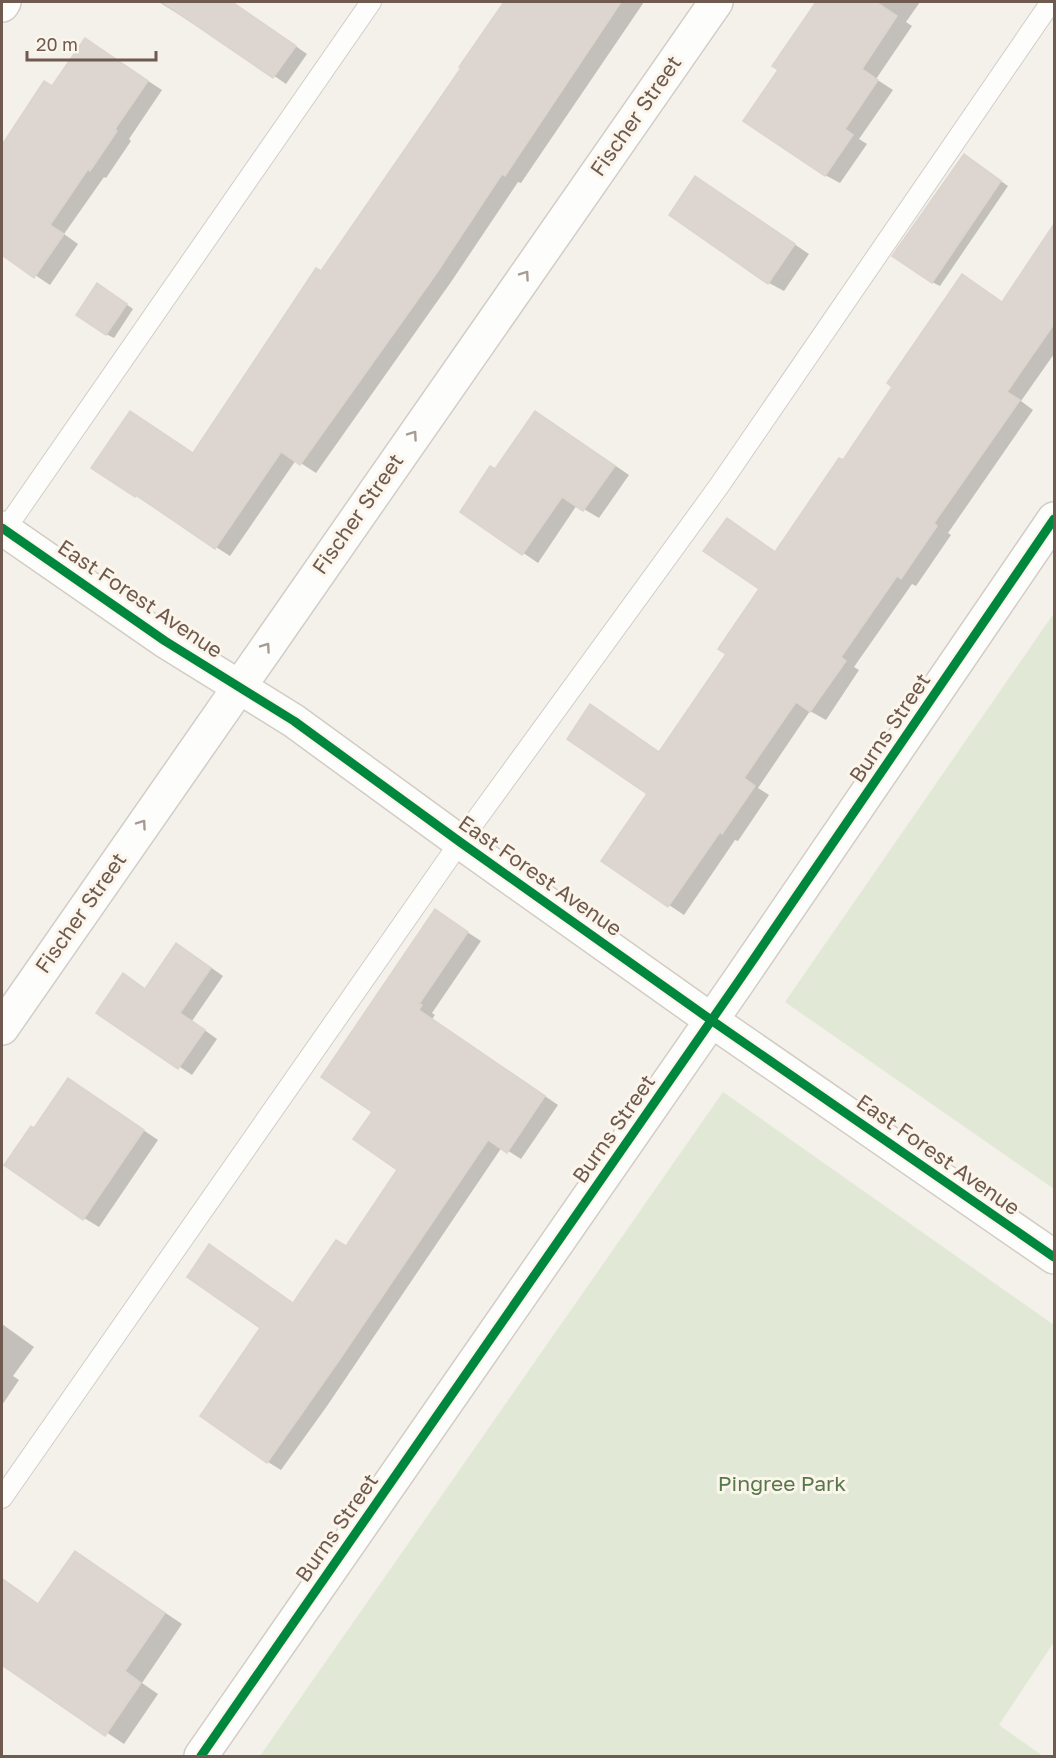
<svg xmlns="http://www.w3.org/2000/svg" width="1056" height="1758" font-family="'Golos Text',sans-serif">
<style>
.green{fill:#e1e9d6}
.shadow{fill:#0003}
.building{fill:#ddd6d0;stroke:#dcd4cd;stroke-width:1.5}
.lines{fill:none;stroke-linecap:round;stroke-linejoin:round}
.lane-casing{stroke:#d3cdc8;stroke-width:22}
.street-casing{stroke:#d3cdc8;stroke-width:36}
.secondary-casing{stroke:#d2ccc5;stroke-width:36}
.lane{stroke:#fdfdfc;stroke-width:20}
.street{stroke:#fdfdfc;stroke-width:33}
.secondary{stroke:#fdfdfc;stroke-width:33}
.cycleway-casing{stroke:#fcf5eb;stroke-width:13}
.cycleway{stroke:#00873e;stroke-width:9}
.oneway{stroke:#a79b94}
.labels{text-anchor:middle;stroke-width:6;stroke-linejoin:round;paint-order:stroke}
.street-label{font-size:21px;fill:#6e5a4e;stroke:#fcf5eb}
.park-label{font-size:21px;fill:#57784b;stroke:#fcf5eb}
</style>
<rect width="100%" height="100%" fill="#f4f0ea"/>
<g class="green">
<polygon points="1054,613 1054,1189 785,1002"/>
<polygon points="723,1092 1054,1325 1054,1642 999,1725 1043,1756 260,1756"/>
</g>
<g class="shadow">
<polygon points="159,2 232,2 307,54 286,84 202,27 201,29 189,21"/>
<polygon points="506,2 644,2 521,183 518,182 451,282 316,473 296,460 230,556 136,496 131,413 194,454 463,68 461,67"/>
<polygon points="816,2 920,2 906,22 912,26 876,79 893,90 859,139 867,144 840,183 825,175 780,69 774,65"/>
<polygon points="85,40 162,90 129,139 131,141 106,178 104,177 64,234 78,244 50,285 2,253 2,147 44,83 53,88"/>
<polygon points="971,160 1008,186 940,286 932,282"/>
<polygon points="696,178 809,254 784,291 769,283"/>
<polygon points="1046,240 1054,244 1054,354 1021,401 1033,410 948,533 951,535 916,586 912,584 854,667 859,670 826,720 810,711 758,788 769,795 738,841 735,840 684,915 603,861 649,794 605,715 661,753 728,654 761,589 727,519 776,552 843,462 1003,303"/>
<polygon points="105,289 133,309 114,338 106,334"/>
<polygon points="551,422 629,475 599,518 577,505 538,563 462,511 496,471"/>
<polygon points="435,911 481,941 432,1013 435,1015 432,1019 558,1105 521,1159 502,1147 327,1406 281,1470 268,1462 263,1327 223,1254 294,1304 347,1248 399,1170 374,1111"/>
<polygon points="189,952 223,976 192,1021 217,1039 192,1075 98,1012 136,983 146,990"/>
<polygon points="69,1080 158,1140 99,1227 84,1218 35,1130"/>
<polygon points="2,1324 34,1347 13,1376 19,1380 2,1405"/>
<polygon points="76,1553 182,1624 142,1683 158,1694 124,1744 2,1663 2,1659 16,1637 2,1627 2,1578 40,1605"/>
</g>
<g class="building">
<polygon points="162,2 232,2 296,46 273,78"/>
<polygon points="504,2 621,2 505,176 502,174 436,274 300,465 281,452 215,549 136,495 135,497 91,468 130,411 193,453 316,268 321,271 461,68 459,67"/>
<polygon points="816,2 876,2 897,16 862,69 878,80 845,129 853,135 825,176 743,121 778,70 772,66"/>
<polygon points="85,38 148,81 115,129 117,131 90,171 88,169 50,225 64,234 34,278 2,255 2,145 44,81 52,86"/>
<polygon points="964,154 1001,181 932,283 892,256"/>
<polygon points="695,176 795,244 768,284 669,215"/>
<polygon points="1054,224 1054,324 1007,392 1020,400 934,523 937,526 901,579 897,576 841,657 846,661 810,712 796,702 744,778 755,786 722,834 720,832 668,907 601,861 647,794 567,739 590,704 659,752 726,654 718,649 759,589 703,551 727,518 775,552 839,458 843,460 892,387 887,383 962,274 1002,302"/>
<polygon points="97,283 127,304 106,335 76,315"/>
<polygon points="535,411 615,466 583,511 562,497 522,555 460,512 490,466 495,469"/>
<polygon points="435,909 468,932 419,1004 422,1005 419,1010 545,1096 507,1153 488,1140 340,1359 267,1463 200,1416 260,1328 187,1277 209,1244 293,1303 336,1240 346,1246 397,1170 353,1139 372,1112 321,1077"/>
<polygon points="176,943 211,968 180,1013 205,1030 178,1069 96,1013 123,973 145,989"/>
<polygon points="68,1078 144,1130 83,1220 4,1165 31,1126 34,1128"/>
<polygon points="75,1551 165,1613 125,1671 141,1683 105,1736 2,1665 2,1579 38,1604"/>
</g>
<g class="lines">
<defs>
<g id="lane">
<polyline points="2,534 371,2"/>
<polyline points="2,1498 460,842 719,486 1051,2"/>
</g>
<g id="street">
<polyline points="2,5 4,2"/>
<polyline points="2,1028 716,2"/>
<polyline points="201,1756 738,982 1054,519"/>
</g>
<polyline id="secondary" points="2,528 165,641 294,721 460,842 711,1020 1054,1257"/>
</defs>
<use href="#lane" class="lane-casing"/>
<use href="#street" class="street-casing"/>
<use href="#secondary" class="secondary-casing"/>
<use href="#lane" class="lane"/>
<use href="#street" class="street"/>
<use href="#secondary" class="secondary"/>
<defs>
<g id="cycleway">
<polyline points="2,528 165,641 294,721 460,842 711,1020 1054,1257"/>
<polyline points="201,1756 738,982 1054,519"/>
</g>
</defs>
<use href="#cycleway" class="cycleway-casing"/>
<use href="#cycleway" class="cycleway"/>
</g>
<defs><path id="oneway-chevron" d="M-2-3.5L2.5 0L-2 3.5" fill="none" stroke-width="1.6" stroke-linecap="round" stroke-linejoin="round" transform="scale(1.5)"/></defs>
<g class="oneway">
<use href="#oneway-chevron" transform="translate(525 275) rotate(-55)"/>
<use href="#oneway-chevron" transform="translate(413 435) rotate(-55)"/>
<use href="#oneway-chevron" transform="translate(266 647) rotate(-55)"/>
<use href="#oneway-chevron" transform="translate(142 824) rotate(-55)"/>
</g>
<g class="labels">
<g class="street-label">
<text transform="translate(636 116) rotate(-55)" y="7">Fischer Street</text>
<text transform="translate(358 514) rotate(-55)" y="7">Fischer Street</text>
<text transform="translate(140 599) rotate(34)" y="7">East Forest Avenue</text>
<text transform="translate(890 728) rotate(-56)" y="7">Burns Street</text>
<text transform="translate(540 876) rotate(35)" y="7">East Forest Avenue</text>
<text transform="translate(81 913) rotate(-55)" y="7">Fischer Street</text>
<text transform="translate(614 1129) rotate(-55)" y="7">Burns Street</text>
<text transform="translate(938 1155) rotate(35)" y="7">East Forest Avenue</text>
<text transform="translate(337 1528) rotate(-55)" y="7">Burns Street</text>
</g>
<g class="park-label">
<text x="782" y="1491">Pingree Park</text>
</g>
</g>
<rect width="1056" height="1758" fill="none" stroke="#6e5a4e" stroke-width="6"/>
<path d="M27 51v9h129v-9" fill="none" stroke="#6e5a4e" stroke-width="3"/>
<text x="36" y="51" font-size="18" fill="#6e5a4e" stroke="#fcf5eb" stroke-width="4.5" paint-order="stroke">20 m</text>
</svg>
